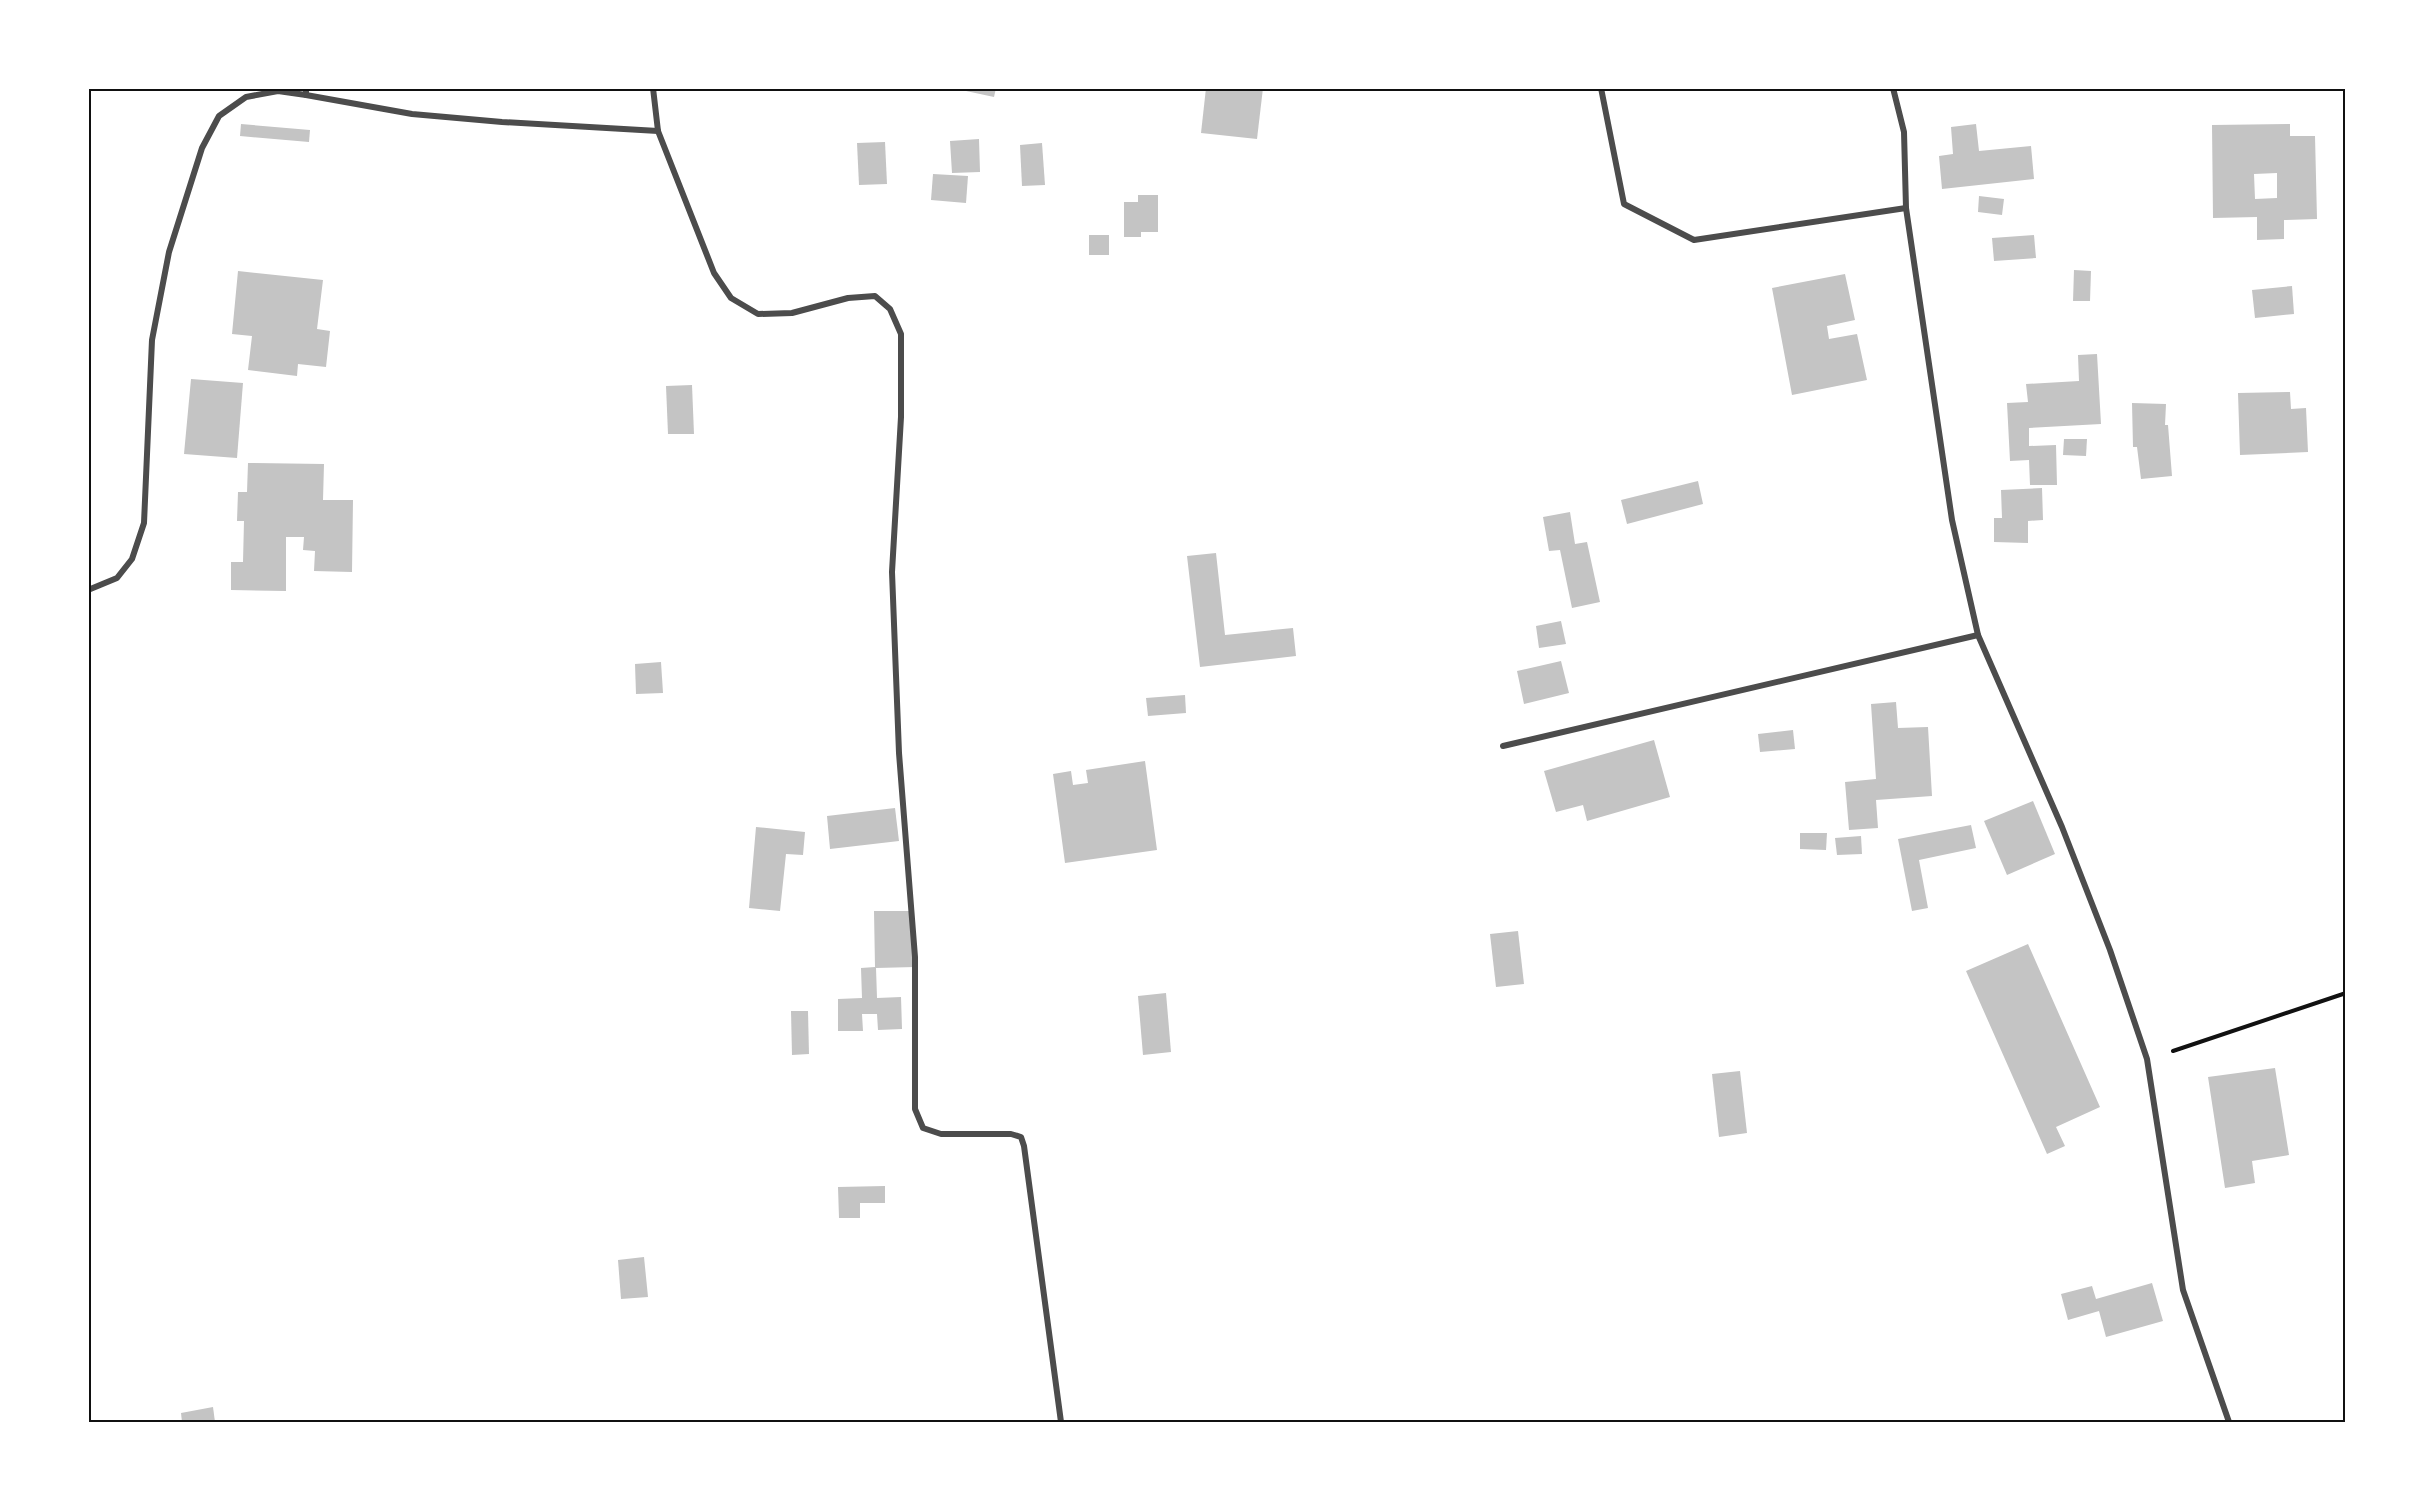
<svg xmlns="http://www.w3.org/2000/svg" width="2434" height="1511" font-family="'Alegreya Sans',sans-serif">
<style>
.building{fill:#c4c4c4;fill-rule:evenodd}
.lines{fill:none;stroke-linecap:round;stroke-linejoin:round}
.path{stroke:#111;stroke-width:4}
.minor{stroke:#4c4c4c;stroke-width:6}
.neatline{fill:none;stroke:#111;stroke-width:2}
</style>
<rect width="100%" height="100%" fill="#fff"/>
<g class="building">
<polygon points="952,88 996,88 994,97"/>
<polygon points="1206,88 1263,88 1257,139 1201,133"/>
<polygon points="241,124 310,130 309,142 240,136"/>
<polygon points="1976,124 1979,151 2031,146 2034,179 1942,189 1939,156 1953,154 1951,127"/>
<path d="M2290,124V136H2315L2317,219L2284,220V239L2257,240V217L2213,218L2212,125ZM2277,173V198L2255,199L2254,174Z"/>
<polygon points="979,139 980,172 952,173 950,141"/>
<polygon points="885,142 887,184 859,185 857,143"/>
<polygon points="1042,143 1045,185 1022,186 1020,145"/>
<polygon points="933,174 968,176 966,203 931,200"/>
<polygon points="1138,195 1158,195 1158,232 1141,232 1141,237 1124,237 1124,202 1138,202"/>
<polygon points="1979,196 2004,199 2002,215 1978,212"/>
<rect x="1089" y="235" width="20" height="20"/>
<polygon points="2034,235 2036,258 1994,261 1992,238"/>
<polygon points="2074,270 2091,271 2090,301 2073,301"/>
<polygon points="238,271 323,280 317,329 330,331 326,367 298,364 297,376 248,370 252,336 232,334"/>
<polygon points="1845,274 1855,320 1827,326 1829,339 1857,334 1867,380 1792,395 1772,288"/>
<polygon points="2292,286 2294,314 2255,318 2252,290"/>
<polygon points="2097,354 2101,424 2029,428 2029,446 2056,445 2057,485 2030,485 2029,460 2010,461 2007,403 2028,402 2026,384 2079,381 2078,355"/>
<polygon points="191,379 243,383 237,458 184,454"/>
<polygon points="692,385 694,434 668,434 666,386"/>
<polygon points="2290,392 2291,409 2306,408 2308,452 2240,455 2238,393"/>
<polygon points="2132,403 2166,404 2165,425 2168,425 2172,476 2141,479 2137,447 2133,447"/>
<polygon points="2064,439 2087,439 2086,456 2063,455"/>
<polygon points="248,463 324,464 323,500 353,500 352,572 314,571 315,551 303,550 304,537 286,537 286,591 231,590 231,562 243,562 244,521 237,521 238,492 247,492"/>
<polygon points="1698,481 1703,504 1627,524 1621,500"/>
<polygon points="2042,488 2043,520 2028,521 2028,543 1994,542 1994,518 2002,518 2001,490"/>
<polygon points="1570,512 1575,544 1587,542 1600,602 1572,608 1560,550 1549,551 1543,517"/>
<polygon points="1216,553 1225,635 1293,628 1296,656 1200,667 1187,556"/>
<polygon points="1561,621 1566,644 1539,648 1536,626"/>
<polygon points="1561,661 1569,693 1524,704 1517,671"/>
<polygon points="661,662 663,693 636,694 635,664"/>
<polygon points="1185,695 1186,713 1148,716 1146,698"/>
<polygon points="1896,702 1898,728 1928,727 1932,796 1876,800 1878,828 1849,830 1845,782 1876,779 1871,704"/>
<polygon points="1793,730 1795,749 1760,752 1758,734"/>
<polygon points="1654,740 1670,797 1587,821 1583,805 1556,812 1544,771"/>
<polygon points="1145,761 1157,850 1065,863 1053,774 1071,771 1073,785 1088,783 1086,770"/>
<polygon points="2033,801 2055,854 2007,875 1984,821"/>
<polygon points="895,808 899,841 830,849 827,816"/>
<polygon points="1971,825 1976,848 1919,860 1928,908 1912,911 1898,839"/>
<polygon points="756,827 805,832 803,855 786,854 780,911 749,908"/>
<polygon points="1800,833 1827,833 1826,850 1800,849"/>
<polygon points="1861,836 1862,854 1837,855 1835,838"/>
<polygon points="874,911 914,911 915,967 876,968 877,998 901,997 902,1029 878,1030 877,1014 862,1014 863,1031 838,1031 838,999 862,998 861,968 875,967"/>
<polygon points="1518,931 1524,984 1496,987 1490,934"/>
<polygon points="2028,944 2100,1107 2056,1127 2065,1146 2047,1154 1966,971"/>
<polygon points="1166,993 1171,1052 1143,1055 1138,996"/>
<polygon points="791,1011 808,1011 809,1054 792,1055"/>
<polygon points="2275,1068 2289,1155 2252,1161 2255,1183 2225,1188 2208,1077"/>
<polygon points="1740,1071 1747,1133 1719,1137 1712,1074"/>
<polygon points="885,1186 885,1203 860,1203 860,1218 839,1218 838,1187"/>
<polygon points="644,1257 648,1297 621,1299 618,1260"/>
<polygon points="2152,1283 2163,1321 2106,1337 2099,1311 2068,1320 2061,1294 2092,1286 2096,1299"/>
<polygon points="213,1407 215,1422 182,1422 181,1413"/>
</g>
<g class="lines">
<polyline class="path" points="2173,1051 2346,993"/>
<g class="minor">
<polyline points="653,88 658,131 714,273 731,298 758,314 792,313 848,298 875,296 890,309 901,334 901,417 892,572 899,753 915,957 915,1109 923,1128 941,1134 1011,1134 1021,1137 1024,1146 1061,1422"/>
<polyline points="1601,88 1624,204 1694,240 1906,208"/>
<polyline points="1893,88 1904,132 1906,208 1952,520 1978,635 2062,827 2110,950 2147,1059 2183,1290 2229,1422"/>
<polyline points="306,95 412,114 502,122 658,131"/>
<polyline points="88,590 117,578 132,559 144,523 152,340 169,252 202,148 219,116 246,97 278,91 306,95 306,88"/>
<polyline points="1503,746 1978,635"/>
</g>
</g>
<rect width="2434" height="1511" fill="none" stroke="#ffffff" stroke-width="180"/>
<rect x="90" y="90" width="2254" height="1331" class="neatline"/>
</svg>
